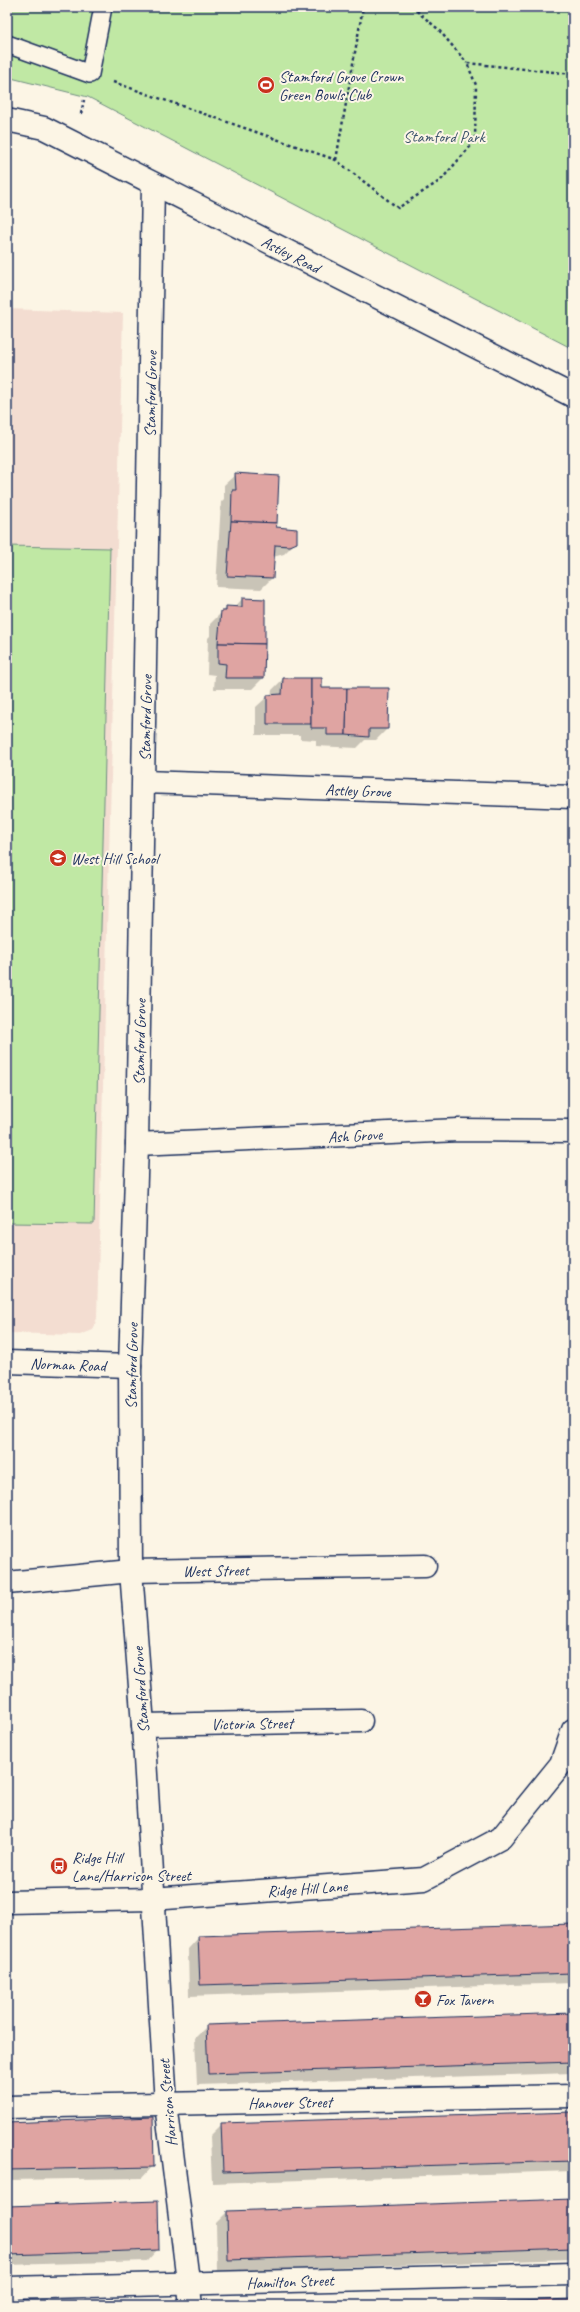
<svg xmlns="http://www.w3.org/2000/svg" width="580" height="2312" font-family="Caveat,sans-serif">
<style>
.built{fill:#f3ddd1}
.green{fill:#c0e8a4;stroke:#6e8c81}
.shadow{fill:#0003}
.building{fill:#dfa4a2;stroke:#1b2f5e}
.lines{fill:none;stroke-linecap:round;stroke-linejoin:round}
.lane-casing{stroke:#1b2f5e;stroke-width:20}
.street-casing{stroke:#1b2f5e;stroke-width:25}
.secondary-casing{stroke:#1b2f5e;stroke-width:25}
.path{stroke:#1b2f5e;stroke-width:2.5;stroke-dasharray:3 3;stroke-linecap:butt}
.lane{stroke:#fcf5e5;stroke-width:17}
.street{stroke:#fcf5e5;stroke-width:22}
.secondary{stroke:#fcf5e5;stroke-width:22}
.labels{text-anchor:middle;stroke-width:4;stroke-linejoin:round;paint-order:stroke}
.poi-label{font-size:16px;fill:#1b2f5e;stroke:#fcf5e5;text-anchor:start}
.park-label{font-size:16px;fill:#3c546c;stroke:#fcf5e5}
.street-label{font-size:16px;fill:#1b2f5e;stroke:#fcf5e5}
</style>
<rect width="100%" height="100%" fill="#fcf5e5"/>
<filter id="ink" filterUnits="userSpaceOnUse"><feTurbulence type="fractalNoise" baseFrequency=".025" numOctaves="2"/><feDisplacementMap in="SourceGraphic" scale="8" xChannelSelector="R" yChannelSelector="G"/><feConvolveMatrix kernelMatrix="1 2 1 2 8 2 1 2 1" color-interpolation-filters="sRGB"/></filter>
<g filter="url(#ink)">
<polygon class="built" points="7,309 123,313 97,1318 93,1330 80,1335 7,1333"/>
<g class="green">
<polygon points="7,7 573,7 573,349 88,97 7,77"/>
<polygon points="7,546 110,548 94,1224 7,1223"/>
</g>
<g class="shadow">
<polygon points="236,474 275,528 296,542 284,554 273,557 272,578 261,589 216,587 221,502 224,499 224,485"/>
<polygon points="242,599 264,600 263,678 252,689 214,689 215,675 207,674 208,638 210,636 210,624 227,607 234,608"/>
<polygon points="283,679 321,689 387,729 376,740 365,740 357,748 316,746 316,740 300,739 300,735 256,735 256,707 268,696 271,696 272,690"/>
<polygon points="573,1925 573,1983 189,1996 188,1949 199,1937"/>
<polygon points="573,2014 573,2073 197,2085 195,2038 207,2026"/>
<polygon points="573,2113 573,2171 212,2183 210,2136 222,2124"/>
<polygon points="7,2124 153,2166 142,2178 7,2180"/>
<polygon points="573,2200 573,2259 217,2271 216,2223 227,2212"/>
<polygon points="7,2207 158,2249 147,2261 7,2265"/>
</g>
<g class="building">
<polygon points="235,473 279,476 277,523 231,521 232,490 236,490"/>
<polygon points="231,521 277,523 276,527 297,529 297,543 290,546 275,545 273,578 227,576"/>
<polygon points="242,598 265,599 265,644 218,643 221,611 226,611 226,606 242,607"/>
<polygon points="218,643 265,644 264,678 225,678 226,664 218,663"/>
<polygon points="283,678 311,678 311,724 267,724 267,695 282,694"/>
<polygon points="311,678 322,678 322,688 347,688 346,735 327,735 327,728 311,728"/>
<polygon points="347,688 389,688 388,729 369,729 369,737 346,735"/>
<polygon points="573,1924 573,1973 200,1985 198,1936"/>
<polygon points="573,2013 573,2062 208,2074 206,2025"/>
<polygon points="573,2112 573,2161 223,2172 221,2123"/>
<polygon points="153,2117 154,2167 7,2170 7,2123"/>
<polygon points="573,2199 573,2248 228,2260 227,2211"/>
<polygon points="158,2201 159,2250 7,2255 7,2206"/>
<polygon points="573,2299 573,2305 402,2305"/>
</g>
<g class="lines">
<defs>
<polyline id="lane" points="7,44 90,74 103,7"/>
<g id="street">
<polyline points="7,120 44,128 573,396"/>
<polyline points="153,184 137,1144 130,1366 131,1571 143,1725 166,2104 191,2305"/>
<polyline points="144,782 573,797"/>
<polyline points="137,1144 459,1130 573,1131"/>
<polyline points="7,1362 130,1366"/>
<polyline points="7,1583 131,1571 425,1566"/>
<polyline points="143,1725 361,1721"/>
<polyline points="7,2107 573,2096"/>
<polyline points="7,2288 573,2274"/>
</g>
<polyline id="secondary" points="7,1902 152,1899 424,1879 501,1838 561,1764 573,1730"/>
</defs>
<use href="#lane" class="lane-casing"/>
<use href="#street" class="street-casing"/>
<use href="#secondary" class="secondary-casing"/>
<g class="path">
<polyline points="412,7 438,29 467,63"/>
<polyline points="113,82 336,160 398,208 441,180 475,141 476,85 467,63 573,74"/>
<polyline points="81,114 84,100"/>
<polyline points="336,160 363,7"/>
</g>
<use href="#lane" class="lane"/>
<use href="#street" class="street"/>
<use href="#secondary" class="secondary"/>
</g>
</g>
<defs>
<symbol id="stadium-disc" viewBox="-11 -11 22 22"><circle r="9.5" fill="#c8321e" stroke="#fcf5e5"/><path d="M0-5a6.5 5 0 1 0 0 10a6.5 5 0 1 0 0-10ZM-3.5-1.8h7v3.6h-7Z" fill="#fff"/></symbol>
<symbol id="school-disc" viewBox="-11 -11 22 22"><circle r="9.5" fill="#c8321e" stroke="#fcf5e5"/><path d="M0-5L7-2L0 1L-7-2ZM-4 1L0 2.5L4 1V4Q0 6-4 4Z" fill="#fff"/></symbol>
<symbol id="bus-disc" viewBox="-11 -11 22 22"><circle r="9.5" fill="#c8321e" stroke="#fcf5e5"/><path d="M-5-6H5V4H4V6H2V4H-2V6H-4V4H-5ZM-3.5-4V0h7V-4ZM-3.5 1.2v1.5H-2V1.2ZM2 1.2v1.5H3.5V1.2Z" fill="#fff"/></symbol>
<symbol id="bar-disc" viewBox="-11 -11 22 22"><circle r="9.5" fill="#c8321e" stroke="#fcf5e5"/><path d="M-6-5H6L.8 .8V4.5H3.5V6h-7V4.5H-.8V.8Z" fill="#fff"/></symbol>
</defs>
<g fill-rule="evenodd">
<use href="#stadium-disc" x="256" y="75" width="20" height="20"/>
<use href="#school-disc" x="48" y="848" width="20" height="20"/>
<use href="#bus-disc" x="49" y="1856" width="20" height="20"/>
<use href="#bar-disc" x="413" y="1989" width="20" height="20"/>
</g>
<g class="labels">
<g class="poi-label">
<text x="279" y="82">Stamford Grove Crown<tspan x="279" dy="18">Green Bowls Club</tspan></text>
<text x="71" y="864">West Hill School</text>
<text x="72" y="1863">Ridge Hill<tspan x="72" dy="18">Lane/Harrison Street</tspan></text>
<text x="436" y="2005">Fox Tavern</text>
</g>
<g class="park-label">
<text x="444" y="142">Stamford Park</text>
</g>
<g class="street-label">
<text transform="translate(291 254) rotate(27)" y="6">Astley Road</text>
<text transform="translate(150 394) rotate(-89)" y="6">Stamford Grove</text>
<text transform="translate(145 718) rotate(-89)" y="6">Stamford Grove</text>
<text transform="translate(358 790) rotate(2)" y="6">Astley Grove</text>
<text transform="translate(139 1042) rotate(-89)" y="6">Stamford Grove</text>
<text transform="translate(355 1135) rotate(-3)" y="6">Ash Grove</text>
<text transform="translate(68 1364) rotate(2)" y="6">Norman Road</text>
<text transform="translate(131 1366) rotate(-89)" y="6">Stamford Grove</text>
<text transform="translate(216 1570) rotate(-1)" y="6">West Street</text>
<text transform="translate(140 1690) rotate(-94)" y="6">Stamford Grove</text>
<text transform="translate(252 1723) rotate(-1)" y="6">Victoria Street</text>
<text transform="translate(307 1888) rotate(-4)" y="6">Ridge Hill Lane</text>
<text transform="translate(290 2102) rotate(-1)" y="6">Hanover Street</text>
<text transform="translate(167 2103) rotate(-95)" y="6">Harrison Street</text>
<text transform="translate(290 2281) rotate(-2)" y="6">Hamilton Street</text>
</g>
</g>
<rect width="580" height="2312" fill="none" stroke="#fcf5e5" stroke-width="24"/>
<rect x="12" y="12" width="556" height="2288" fill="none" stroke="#1b2f5e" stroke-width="1.5" filter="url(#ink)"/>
</svg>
